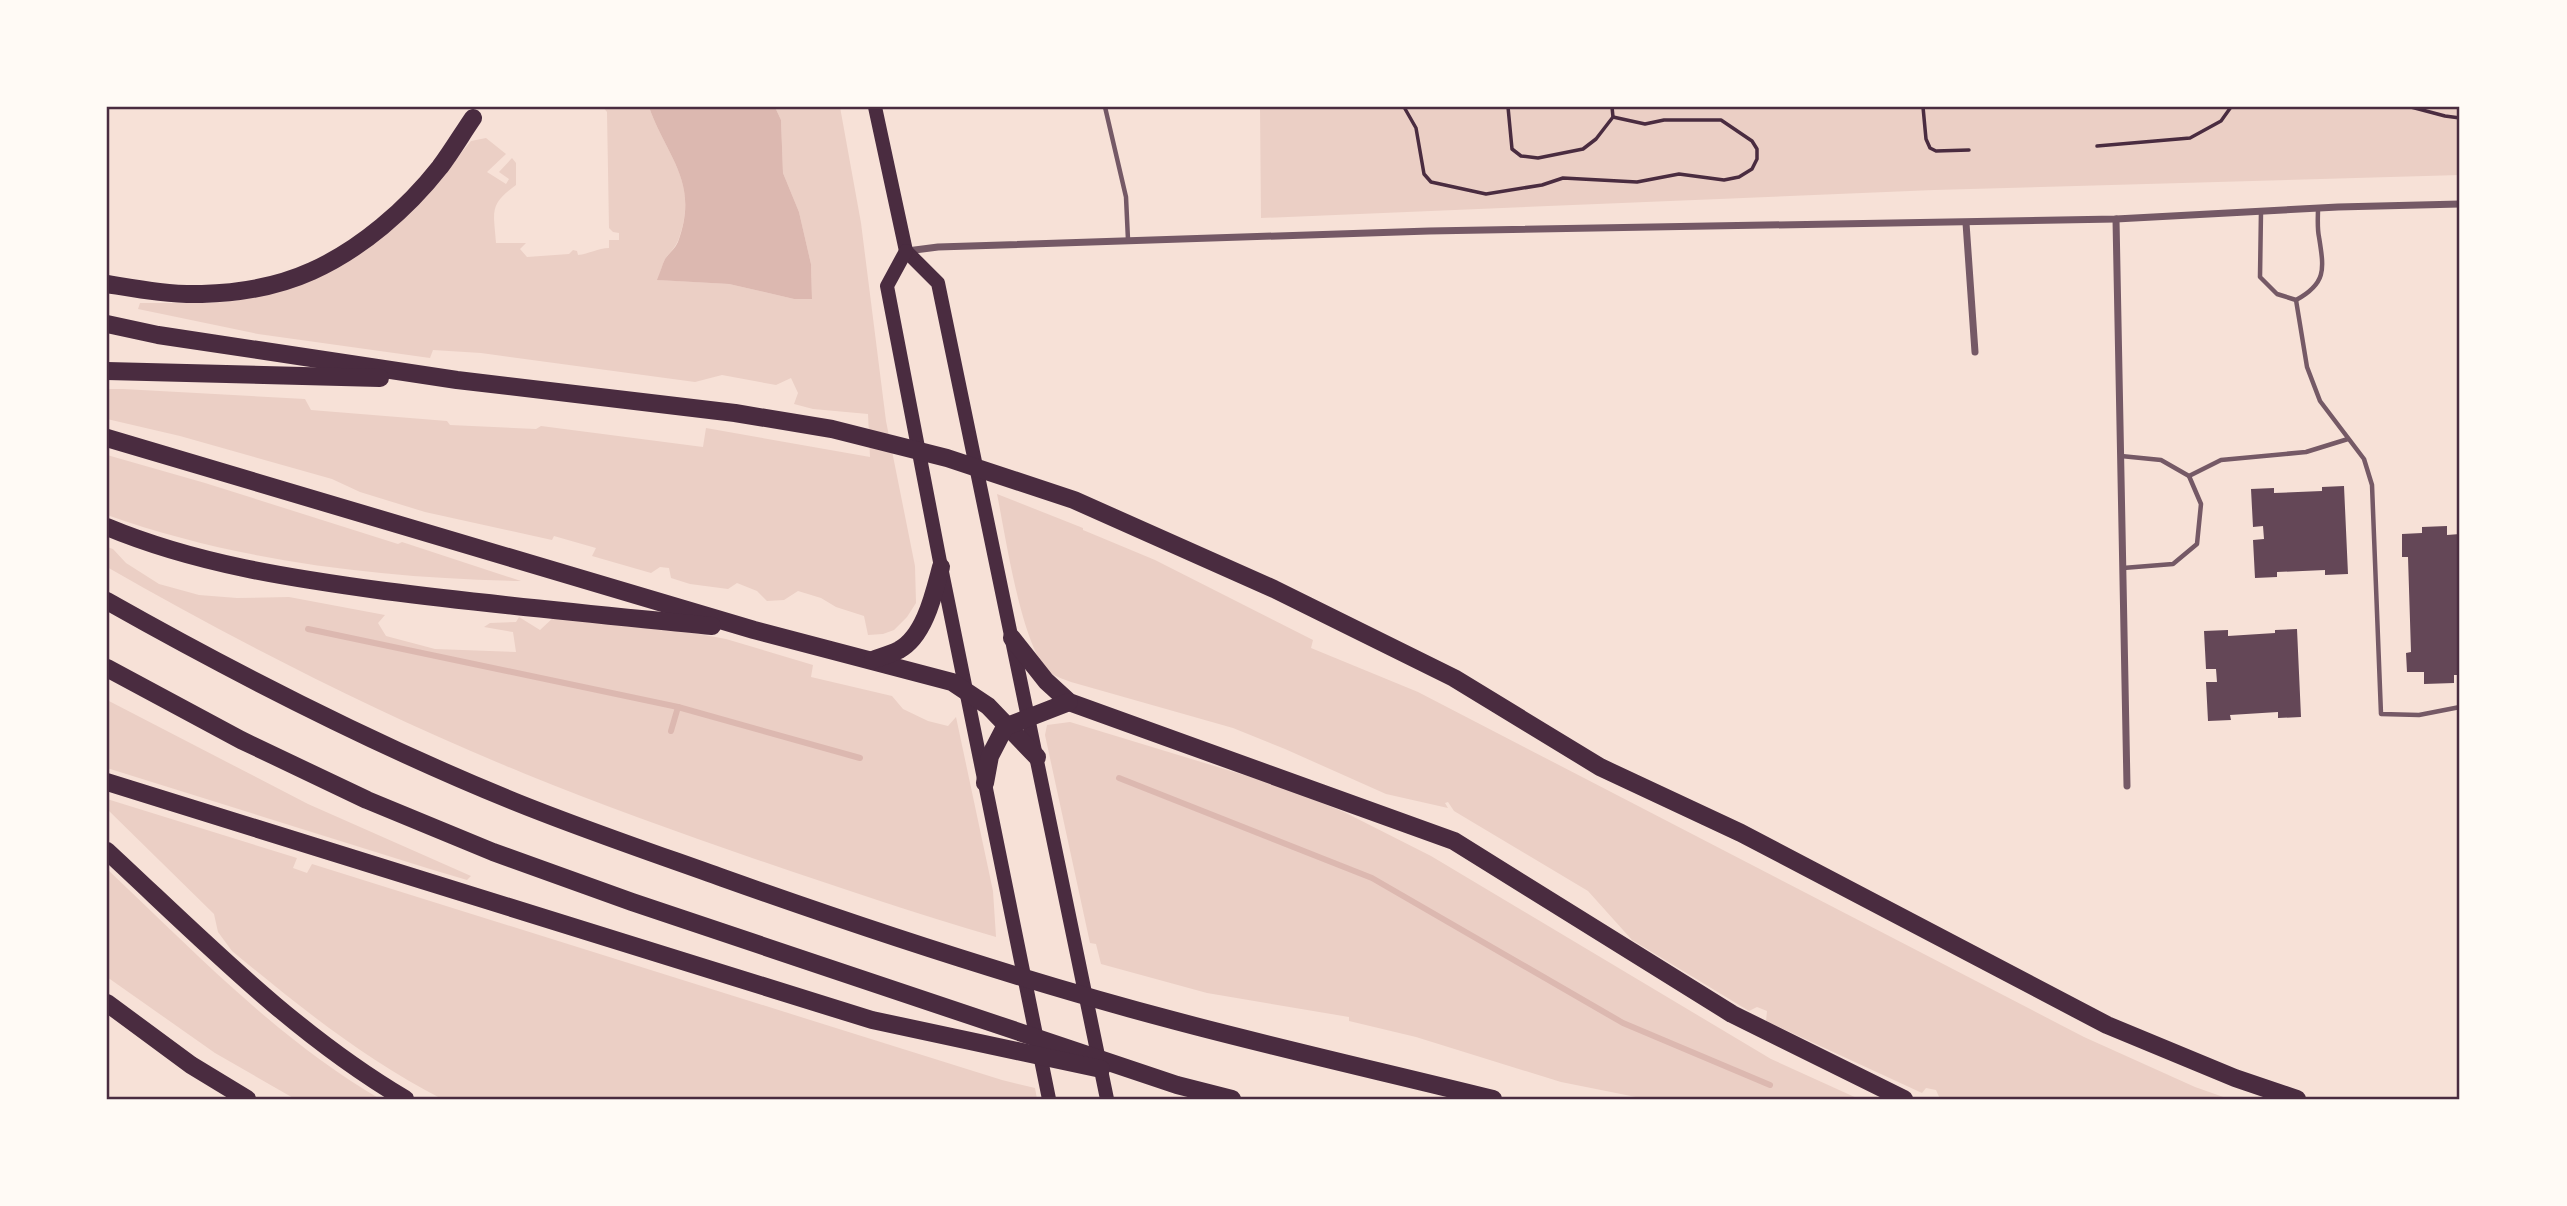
<svg xmlns="http://www.w3.org/2000/svg" width="2567" height="1206" font-family="'PT Sans Narrow',sans-serif">
<style>
.green{fill:#ebcfc5}
.water{fill:#dcb8b0}
.lines{fill:none;stroke-linecap:round;stroke-linejoin:round}
.stream{stroke:#dcb8b0;stroke-width:6}
.building{fill:#644757}
.path{stroke:#4a2c40;stroke-width:3.5}
.service{stroke:#755966;stroke-width:4.5}
.minor{stroke:#755966;stroke-width:7}
.primary{stroke:#4a2c40;stroke-width:14}
.motorway{stroke:#4a2c40;stroke-width:18}
.neatline{fill:none;stroke:#4a2c40;stroke-width:2.5}
</style>
<rect width="100%" height="100%" fill="#f7e1d7"/>
<g class="green">
<path d="M603,107H649C667,158 700,182 678,241C675,248 669,253 665,259C662,265 660,273 658,280L729,284L794,299H812L811,264L799,212L783,173L781,120L775,107H840L861,223L886,421L915,566L916,603L907,617L894,630L883,634L868,635L864,616L836,607L821,598L798,591L784,600L767,601L757,591L737,583L728,589L690,584L671,578L669,568L660,567L651,573L592,556L596,548L554,536L552,540L425,512L360,492L332,479L180,436L107,419V389H123L305,399L311,410L447,421L450,425L536,429L541,426L703,447L706,428L870,457L868,414L813,409L794,404L798,393L791,378L776,385L722,375L695,382L481,353L433,350L430,358L258,334L138,309L140,303H211L235,301L288,288L451,165L471,141L486,138L506,154L487,172L506,184L509,179L499,172L512,158L516,163V185C488,205 494,212 496,243H526L520,249L527,257L569,254L573,250L577,251L578,255C589,254 598,248 609,248V240H619V233L613,232L609,228L607,112Z"/>
<polygon points="1260,107 2460,107 2460,175 1934,190 1261,218"/>
<path d="M107,455L205,483L398,544L402,542L521,581C380,578 240,562 107,515Z"/>
<path d="M997,494L1083,528V530L1155,560L1313,640L1311,648L1418,692L2084,1037L2195,1087L2229,1099H1940L1936,1090L1926,1088L1922,1093L1766,1021L1767,1011L1757,1007L1749,1011L1632,940L1588,891L1454,811L1448,802L1445,803L1448,808L1386,794L1285,749L1233,728L1071,682C1064,679 1056,677 1051,673C1022,653 1005,532 997,494Z"/>
<path d="M107,547L113,549L126,563L159,584L199,595L237,598L289,597L385,615L378,623L386,636L435,649L516,652L513,632L484,627L490,623L516,622L519,617L540,630L555,616L634,622L726,639L813,665L811,677L892,696L903,709L928,721L948,726L956,717L993,891L996,937C915,914 835,886 755,859C677,832 599,804 523,773C379,714 241,644 107,567Z"/>
<polygon points="107,700 308,804 471,876 467,880 430,869 107,768"/>
<polygon points="1070,722 1280,786 1344,812 1431,856 1771,1059 1859,1099 1646,1099 1561,1082 1416,1037 1349,1021 1349,1017 1207,993 1101,964 1096,944 1090,943 1045,735 1047,725"/>
<path d="M107,799L297,858L293,868L307,873L312,864L1002,1080L1035,1088L1037,1099H442C364,1059 300,1007 232,951L218,932L214,914L107,809Z"/>
<path d="M107,869C193,950 277,1039 380,1099H295L215,1053L107,977Z"/>
</g>
<path class="water" d="M649,107H775L781,120L783,173L799,212L811,264L812,299H794L729,284L657,280C660,273 662,265 665,259C669,253 675,249 678,242C700,182 667,158 649,107Z"/>
<g class="lines">
<g class="stream">
<polyline points="308,629 678,707 860,758"/>
<polyline points="671,731 678,707"/>
<polyline points="1119,778 1372,878 1623,1023 1770,1085"/>
</g>
</g>
<g class="building">
<polygon points="2344,486 2348,574 2325,575 2325,570 2277,572 2277,577 2255,578 2253,540 2264,539 2263,526 2253,527 2251,489 2274,488 2274,493 2322,491 2322,487"/>
<polygon points="2447,526 2447,535 2460,534 2460,675 2454,675 2454,683 2424,684 2424,672 2407,672 2406,653 2411,652 2408,557 2402,557 2402,534 2422,533 2422,527"/>
<polygon points="2297,629 2301,717 2278,718 2278,712 2230,715 2231,720 2208,721 2206,682 2217,682 2216,669 2206,669 2204,631 2228,630 2228,636 2275,633 2275,630"/>
</g>
<g class="lines">
<g class="path">
<polyline points="1404,107 1416,128 1424,174 1431,182 1486,194 1542,185 1563,178 1637,182 1679,174 1724,180 1739,177 1752,169 1757,159 1757,149 1752,141 1721,120 1664,120 1645,124 1613,117"/>
<polyline points="1508,107 1512,149 1521,156 1538,158 1583,149 1596,139 1613,117 1612,107"/>
<polyline points="1923,107 1926,139 1930,148 1936,151 1969,150"/>
<polyline points="2411,107 2445,116 2460,118"/>
<polyline points="2097,146 2190,138 2221,121 2231,107"/>
</g>
<g class="service">
<polyline points="1105,107 1126,197 1128,240"/>
<path d="M2261,211L2260,277L2277,294L2296,300C2327,283 2324,269 2319,237C2317,228 2318,218 2318,208"/>
<polyline points="2296,300 2307,367 2320,401 2364,459 2372,485 2381,714 2419,715 2460,707"/>
<polyline points="2121,456 2161,460 2189,476 2221,460 2306,452 2348,439"/>
<polyline points="2123,568 2173,564 2197,544 2201,504 2189,476"/>
</g>
<g class="minor">
<polyline points="2116,219 2127,786"/>
<polyline points="1966,223 1975,352"/>
<polyline points="907,251 938,247 1429,231 2116,219 2338,207 2460,204"/>
</g>
<g class="primary">
<polyline points="875,107 906,251"/>
<polyline points="906,251 938,283 1107,1099"/>
<polyline points="906,251 887,286 941,567 1049,1099"/>
</g>
<g class="motorway">
<path d="M107,284C138,289 170,295 202,294C238,293 279,286 312,271C361,249 407,209 440,167C452,151 462,134 473,118"/>
<polyline points="107,324 158,335 457,380 735,413 832,429 947,458 1074,500 1274,589 1454,678 1600,767 1741,833 2107,1025 2235,1078 2297,1099"/>
<polyline points="107,371 380,378"/>
<polyline points="107,438 754,630 952,682 988,706 1037,757"/>
<path d="M107,527C196,564 290,578 385,591C494,605 603,615 712,626"/>
<path d="M107,601C238,675 373,744 513,801C582,829 653,853 723,878C872,931 1023,981 1176,1021C1281,1049 1388,1073 1493,1099"/>
<polyline points="1012,638 1046,681 1069,702 1454,841 1732,1014 1904,1099"/>
<path d="M873,660C881,657 891,654 899,650C925,636 934,593 941,567"/>
<polyline points="107,668 241,740 367,800 493,852 632,902 1177,1085 1232,1099"/>
<polyline points="107,782 872,1020 1101,1069"/>
<polyline points="985,783 990,756 1005,727 1069,702"/>
<path d="M107,851C202,939 293,1033 405,1099"/>
<polyline points="107,1003 191,1065 247,1099"/>
</g>
</g>
<rect width="2567" height="1206" fill="none" stroke="#fffaf5" stroke-width="217"/>
<rect x="108" y="108" width="2350" height="990" class="neatline"/>
</svg>
